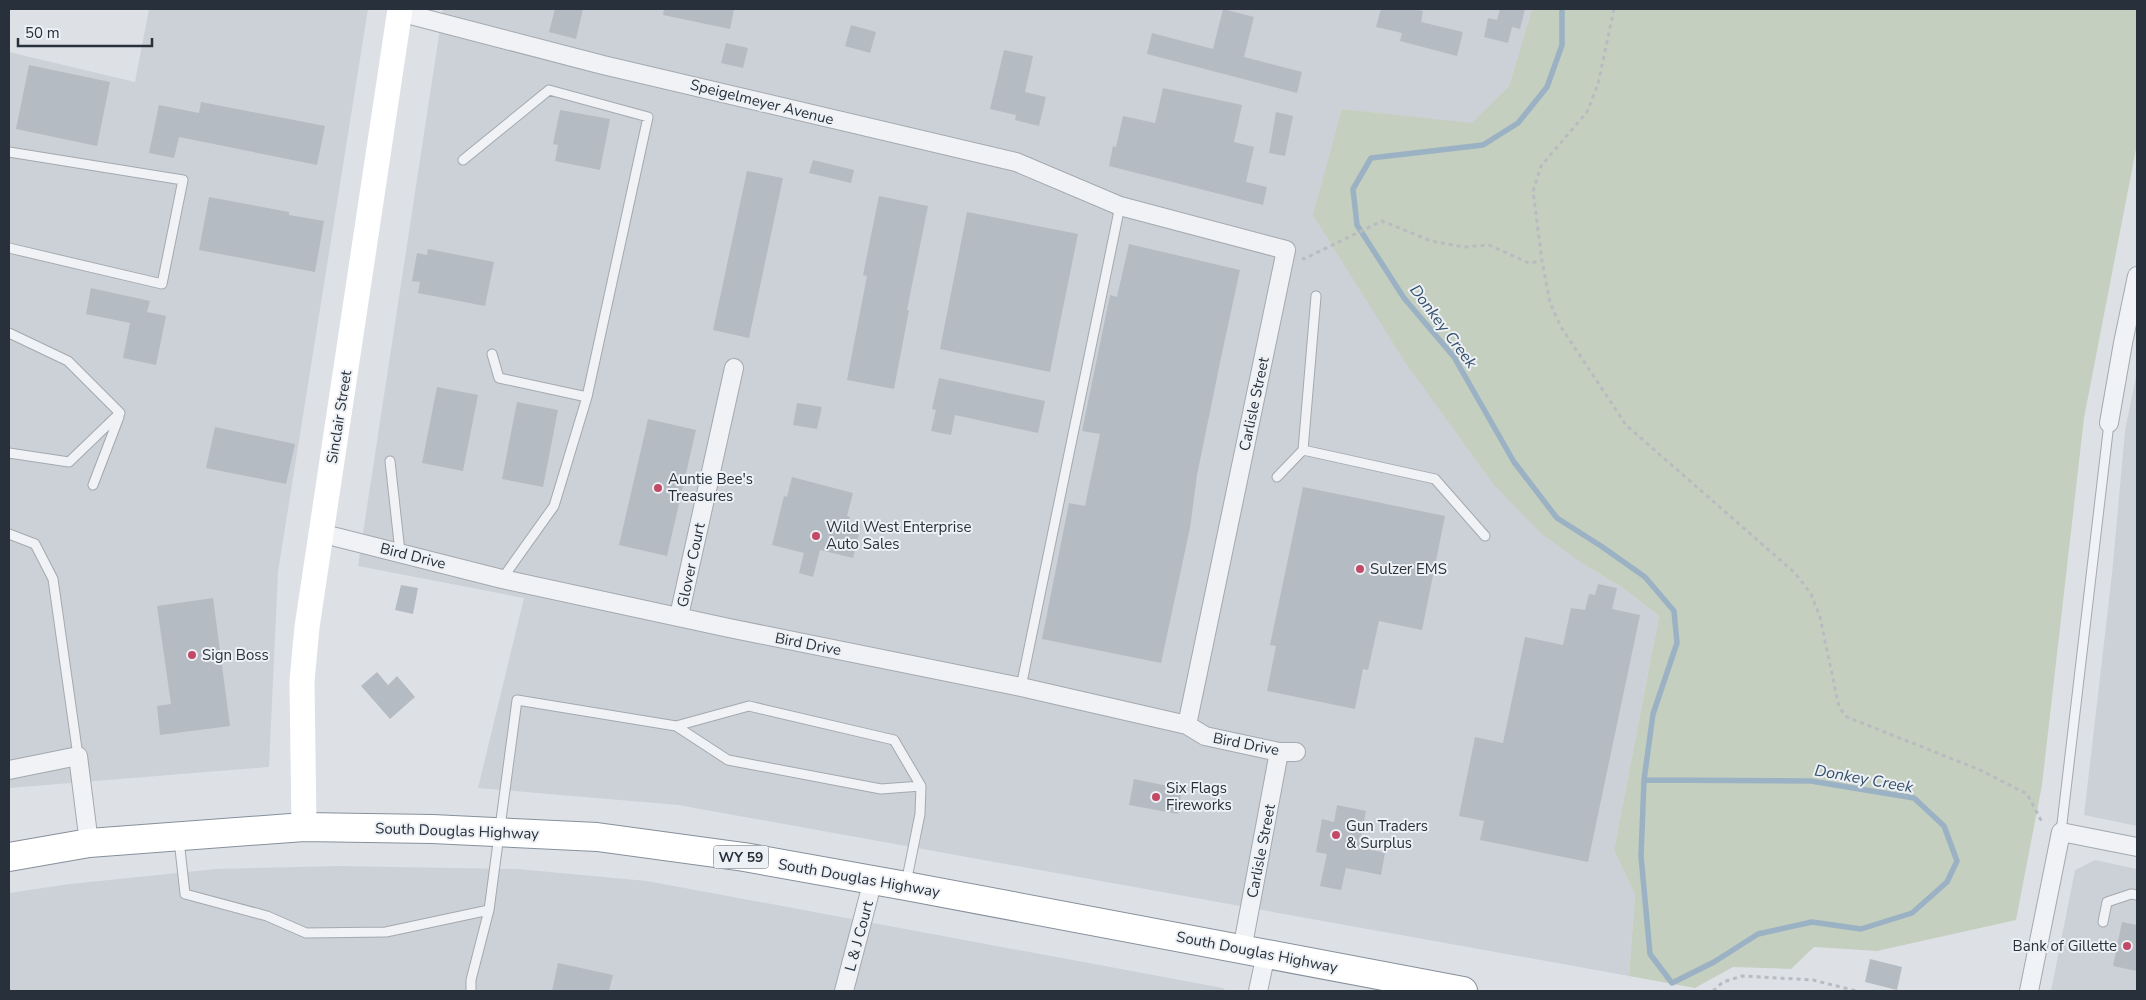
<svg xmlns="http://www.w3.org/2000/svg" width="2146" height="1000" font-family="'Nunito Sans',sans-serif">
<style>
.built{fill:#ccd1d7}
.green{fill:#c5cfbf}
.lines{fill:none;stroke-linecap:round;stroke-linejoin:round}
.stream{stroke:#9bb2c4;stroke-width:5.5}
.building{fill:#b5bbc2}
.lane-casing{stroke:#a3a9af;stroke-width:11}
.street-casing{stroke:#a3a9af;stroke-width:20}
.highway-casing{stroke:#86909b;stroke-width:30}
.path{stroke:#b8bcc1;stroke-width:3;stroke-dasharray:4 4;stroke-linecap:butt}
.lane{stroke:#f0f2f5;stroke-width:9}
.street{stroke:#f0f2f5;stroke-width:18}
.secondary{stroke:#fff;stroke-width:25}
.highway{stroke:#fff;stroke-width:28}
.poi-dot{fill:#c34a66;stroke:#edf0f4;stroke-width:2}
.labels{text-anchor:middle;stroke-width:4;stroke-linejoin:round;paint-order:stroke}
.shield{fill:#edf0f4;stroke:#636a72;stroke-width:1}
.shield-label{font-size:14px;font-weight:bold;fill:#28313b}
.street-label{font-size:15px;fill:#28313b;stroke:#edf0f4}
.poi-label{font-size:15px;fill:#28313b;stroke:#edf0f4;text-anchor:start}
.water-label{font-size:16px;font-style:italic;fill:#35526c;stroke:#edf0f4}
</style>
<rect width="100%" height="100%" fill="#dde1e6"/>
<path class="built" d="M149 9H368L278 572 269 767 9 788V52L135 82Z
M443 9H1532L1509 86 1472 124 1342 109 1585 565 1623 588 1659 616 1614 850 1635 895 1629 976 678 805 478 788 524 598 358 566Z
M2137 371V826L2084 815 2112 574 2125 431Z
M2095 860 2137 869V991H2051L2075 870Z
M338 866 517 869 647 881 1223 988 1226 991H9V893L70 884 216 869Z"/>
<path class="green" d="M1532 9H2137V144L2084 418 2042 785 2016 920 1877 951 1814 947 1791 969 1733 967 1695 988 1629 976 1635 895 1614 850 1659 616 1623 588 1585 565 1542 534 1494 485 1405 362 1313 215 1342 109 1472 123 1509 86Z"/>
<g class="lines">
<path class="stream" d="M1562 9V45L1547 87 1518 123 1483 145 1371 158 1353 189 1357 225 1404 298 1454 357 1514 462 1557 518 1601 546 1645 577 1674 611 1677 643 1653 714 1644 780 1641 856 1650 954 1672 983 1714 962 1758 934 1812 922 1861 929 1912 913 1947 882 1957 861 1944 826 1914 798 1811 781 1644 780"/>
</g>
<path class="building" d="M555 9H583L576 39 549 32Z
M664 9H734L730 29 663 15Z
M1223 9 1254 17 1244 57 1302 72 1297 93 1147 54 1152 33 1213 49Z
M1381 9H1413L1423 11 1421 22 1463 32 1457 56 1400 41 1402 33 1376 27Z
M1500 9H1525L1520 29 1512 27 1508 43 1484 37 1488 18 1497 20Z
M851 25 876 32 870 53 845 46Z
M726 43 748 48 743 68 721 63Z
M1004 50 1033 56 1025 92 1046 97 1039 126 1015 120 1016 115 990 109Z
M29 65 110 82 97 146 16 129Z
M1163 88 1242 105 1234 142 1254 147 1246 182 1267 187 1263 205 1109 166 1113 146 1116 147 1123 116 1155 123Z
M201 102 325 126 317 165 179 137 174 158 149 153 159 105 199 113Z
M560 110 610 119 600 170 555 161 558 145 553 144Z
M1276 112 1293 116 1285 156 1269 153Z
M813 160 854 170 851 183 809 173Z
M747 171 783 178 749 338 713 330Z
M879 196 928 206 907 310H909L894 389 847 380 867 276 863 275Z
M209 197 289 212V215L324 221 315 272 199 250Z
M967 212 1078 234 1050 372 940 349Z
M1129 244 1240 270 1222 353 1197 475 1190 528 1161 663 1042 639 1069 503 1085 506 1100 434 1082 431 1110 295 1117 297Z
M428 249 494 262 485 306 418 293 420 282 412 281 417 253 427 255Z
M91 288 150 301 147 312 166 316 156 365 123 358 130 323 86 314Z
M939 378 1045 401 1038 433 955 415 951 435 931 431 936 410 932 409Z
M437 387 478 395 463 471 422 463Z
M517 402 558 410 543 487 502 479Z
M797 403 822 407 817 429 793 425Z
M648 419 696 430 667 556 619 545Z
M215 427 295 444 286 484 206 468Z
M792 477 853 493 847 516 850 517 849 523 861 526 853 558 820 550 813 577 799 573 804 553 772 545 784 496 787 497Z
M1303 487 1445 516 1422 630 1379 621 1368 670 1363 669 1355 709 1267 691 1276 646 1270 645Z
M1598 584 1617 588 1612 609 1640 615 1588 862 1480 840 1484 821 1459 816 1475 737 1503 743 1525 637 1563 645 1571 608 1585 610 1589 594 1595 595Z
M401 585 418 588 413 614 395 610Z
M213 598 230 726 160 735 157 706 171 704 157 606Z
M377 672 388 685 397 676 415 697 390 719 361 686Z
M1134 779 1182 789 1178 814 1129 805Z
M1337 805 1366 811 1359 847 1385 853 1381 875 1346 868 1341 890 1320 886 1327 854 1316 852 1322 819 1334 822Z
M2122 922 2137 925V971L2113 966Z
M1870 959 1902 967 1897 990 1865 982Z
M558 963 613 975 609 991H552Z"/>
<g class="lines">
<defs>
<path id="lane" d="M9 152 183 180 162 284 9 248
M463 160 549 90 648 117 587 397 554 506 502 579
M9 333 68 361 120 413 69 462 9 453
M492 354 499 378 587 397
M1303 450 1316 296
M390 461 400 552
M1277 477 1303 450 1435 479 1485 536
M93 485 119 417
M9 534 35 544 53 579 78 756
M1021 687 1120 206
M676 726 728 760 881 789 921 786
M2061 832 2109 423
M179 840 185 894 267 916 306 933 386 932 489 910
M2103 922 2107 902 2131 894 2137 895
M471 991V980L489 910 517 700 676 726 749 706 894 740 921 786 920 814 906 883"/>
<path id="street" d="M399 12 603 65 1016 162 1120 206 1286 250 1187 725
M2109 423 2123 343 2137 276
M320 533 502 579 729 628 1021 687 1187 725 1205 736 1279 752H1296
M679 616 734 368
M9 770 78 756 89 843
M1242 950 1279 752
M844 991 873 880
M1258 991 1266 954
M2029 991 2061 832 2137 847"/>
<path id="highway" d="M9 857 89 843 304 827 432 829 597 837 744 857 906 886 1463 991"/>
</defs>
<use href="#lane" class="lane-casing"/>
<use href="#street" class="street-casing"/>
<use href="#highway" class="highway-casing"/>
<path class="path" d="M1614 9 1598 84 1587 112 1541 166 1533 191 1542 261 1550 303 1561 327 1626 425 1795 573 1811 594 1820 617 1839 707 1847 717 1980 770 2027 794 2042 822
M1302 258 1304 259 1382 221 1431 241 1464 247 1489 245 1529 263 1542 261
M1713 991 1723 982 1742 976 1813 980 1856 991"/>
<use href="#lane" class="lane"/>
<use href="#street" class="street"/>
<path class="secondary" d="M304 827 302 681 307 627 400 9"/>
<use href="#highway" class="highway"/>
</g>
<g class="poi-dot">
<circle cx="658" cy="488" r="5"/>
<circle cx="816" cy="536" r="5"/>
<circle cx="1360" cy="569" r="5"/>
<circle cx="192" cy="655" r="5"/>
<circle cx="1156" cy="797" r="5"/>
<circle cx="1336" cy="835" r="5"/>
<circle cx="2127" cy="946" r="5"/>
</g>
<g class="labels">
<rect class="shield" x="713.5" y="845.5" width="55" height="23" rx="4"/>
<g class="shield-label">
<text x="741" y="862">WY 59</text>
</g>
<g class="street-label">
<text transform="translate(762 102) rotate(14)" y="5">Speigelmeyer Avenue</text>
<text transform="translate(1254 404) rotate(-78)" y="5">Carlisle Street</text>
<text transform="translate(339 417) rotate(-81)" y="5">Sinclair Street</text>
<text transform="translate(413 556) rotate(14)" y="5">Bird Drive</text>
<text transform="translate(691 565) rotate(-78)" y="5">Glover Court</text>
<text transform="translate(808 644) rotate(11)" y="5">Bird Drive</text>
<text transform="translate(1246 744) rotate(11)" y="5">Bird Drive</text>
<text transform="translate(457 831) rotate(2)" y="5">South Douglas Highway</text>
<text transform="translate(1261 851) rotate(-79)" y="5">Carlisle Street</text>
<text transform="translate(859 878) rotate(10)" y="5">South Douglas Highway</text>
<text transform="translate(859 936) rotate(-75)" y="5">L &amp; J Court</text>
<text transform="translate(1257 952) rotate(11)" y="5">South Douglas Highway</text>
</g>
<g class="poi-label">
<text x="668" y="484">Auntie Bee's<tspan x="668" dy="17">Treasures</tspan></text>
<text x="826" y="532">Wild West Enterprise<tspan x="826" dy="17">Auto Sales</tspan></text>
<text x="1370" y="574">Sulzer EMS</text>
<text x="202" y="660">Sign Boss</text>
<text x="1166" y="793">Six Flags<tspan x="1166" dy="17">Fireworks</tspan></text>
<text x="1346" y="831">Gun Traders<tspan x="1346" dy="17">&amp; Surplus</tspan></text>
<text x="2117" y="951" text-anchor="end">Bank of Gillette</text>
</g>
<g class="water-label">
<text transform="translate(1444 326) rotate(53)" y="6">Donkey Creek</text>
<text transform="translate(1864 778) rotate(10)" y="6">Donkey Creek</text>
</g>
</g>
<rect width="2146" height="1000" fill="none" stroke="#28313b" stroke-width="20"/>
<path d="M18 38v8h134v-8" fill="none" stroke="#28313b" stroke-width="2.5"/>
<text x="25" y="38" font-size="15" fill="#28313b" stroke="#edf0f4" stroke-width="4" paint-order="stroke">50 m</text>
</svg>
